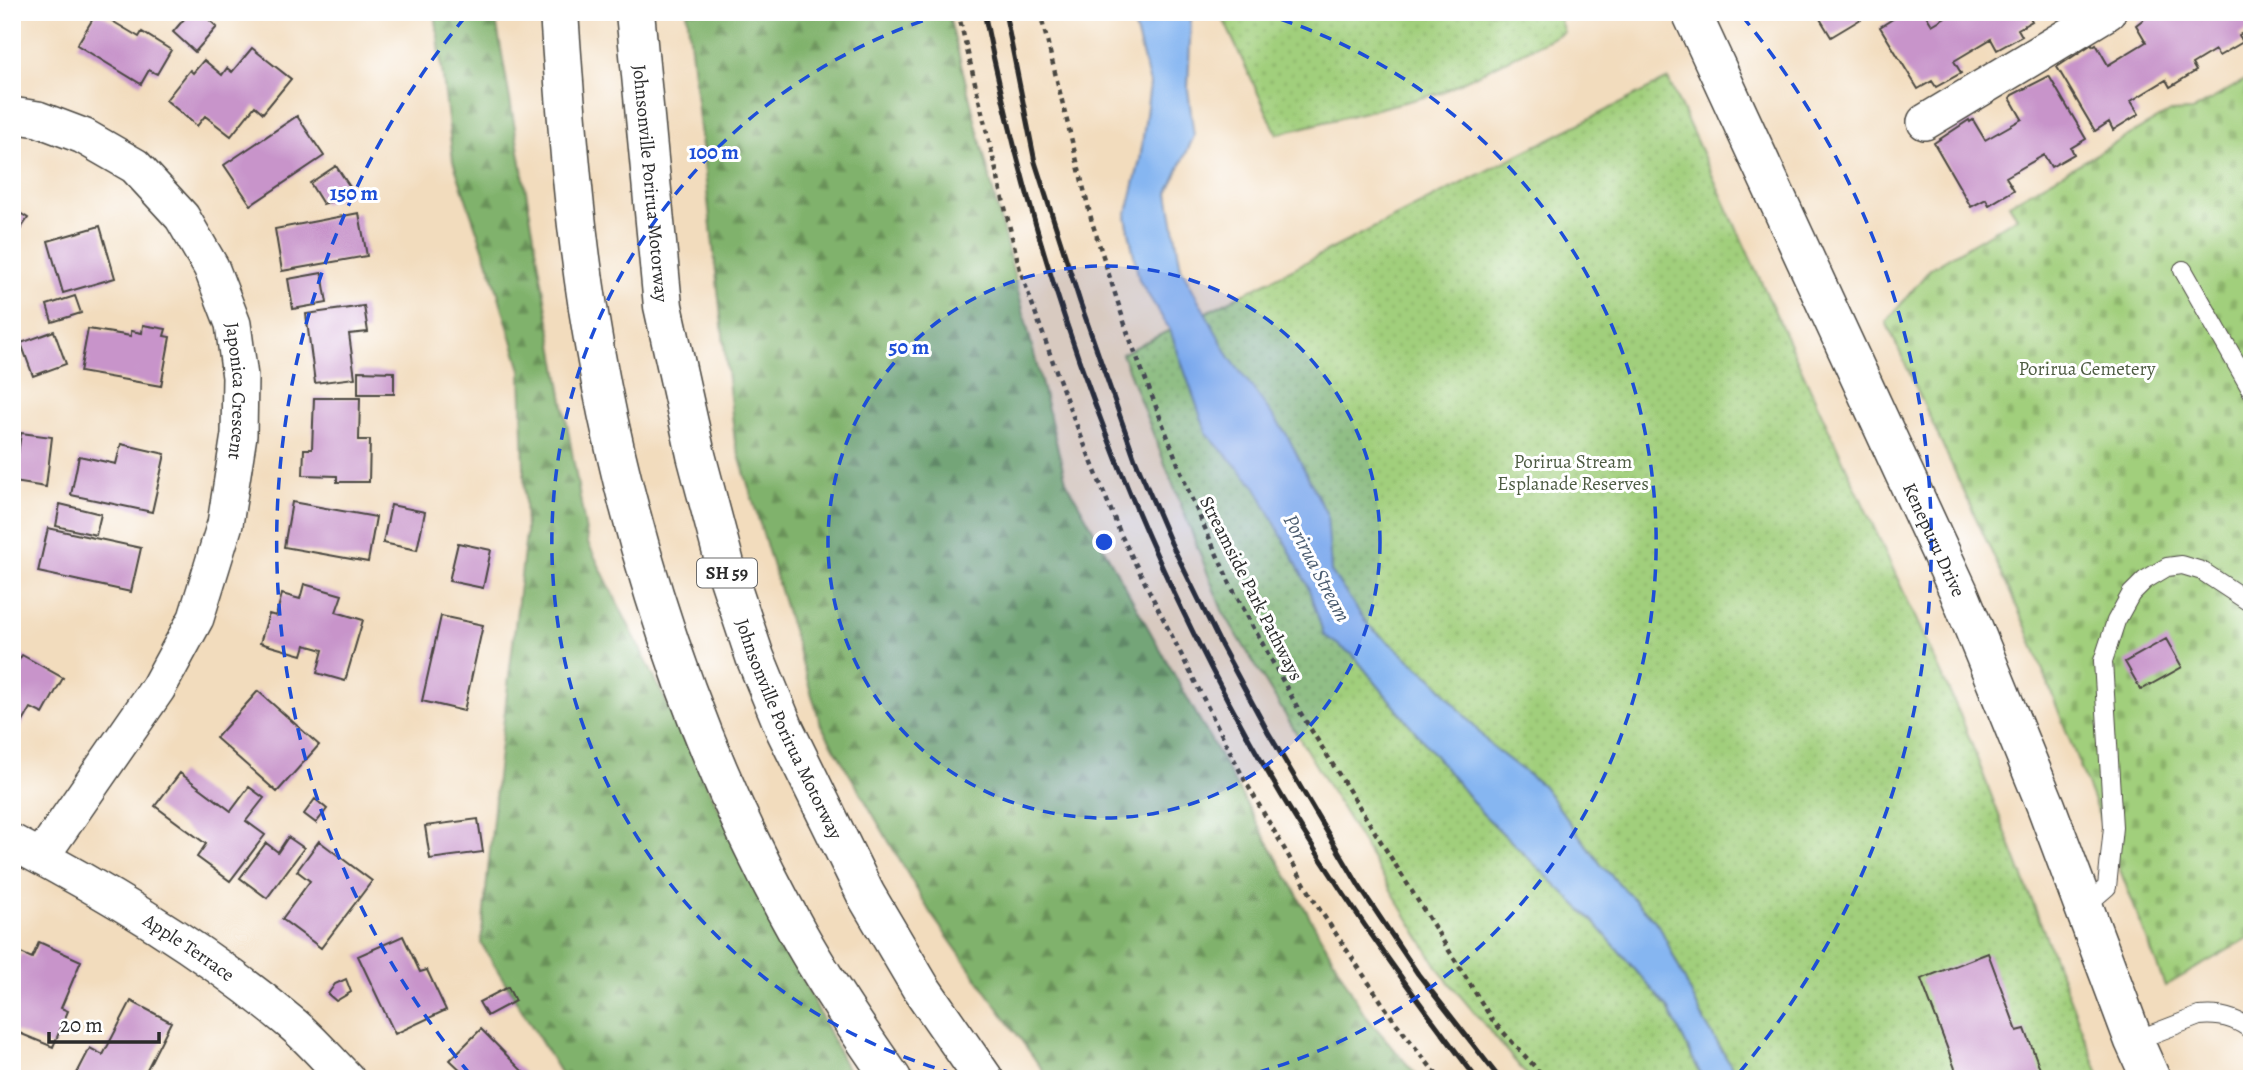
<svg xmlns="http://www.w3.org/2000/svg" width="2264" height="1091" font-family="Alegreya,serif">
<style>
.green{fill:url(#green-dots);stroke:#667d54;stroke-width:2}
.forest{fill:url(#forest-firs);stroke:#566e4c;stroke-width:2}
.cemetery{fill:url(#cemetery-stones);stroke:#667d54;stroke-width:2}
.water{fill:#86b6f1;stroke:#58708e;stroke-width:2}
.building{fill:#c894ca}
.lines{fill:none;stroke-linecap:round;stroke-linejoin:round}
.lane-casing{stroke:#494641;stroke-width:20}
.street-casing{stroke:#494641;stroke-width:38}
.secondary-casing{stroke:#494641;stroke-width:41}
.highway-casing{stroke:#494641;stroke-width:41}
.path{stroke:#494641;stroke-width:4.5;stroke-dasharray:5 5;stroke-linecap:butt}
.lane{stroke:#fff;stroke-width:18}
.street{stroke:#fff;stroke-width:35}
.secondary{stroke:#fff;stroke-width:38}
.highway{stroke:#fff;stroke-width:38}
.rail{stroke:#2b2b2b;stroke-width:5}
.ring{fill:none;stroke:#1d4ed8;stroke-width:3.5;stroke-dasharray:12 9}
.labels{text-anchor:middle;stroke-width:6;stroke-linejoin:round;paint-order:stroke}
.shield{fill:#fff;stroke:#6b6b6b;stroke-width:2}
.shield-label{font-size:18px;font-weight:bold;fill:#2b2b2b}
.street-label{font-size:19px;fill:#2b2b2b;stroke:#fff}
.park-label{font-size:19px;fill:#4e5c43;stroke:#fff}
.water-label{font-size:21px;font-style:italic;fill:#4b5c70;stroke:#fff}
.centre{fill:#1d4ed8;stroke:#fff;stroke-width:3.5}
.ring-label{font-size:21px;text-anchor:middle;font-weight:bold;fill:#1d4ed8;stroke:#fff;stroke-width:6;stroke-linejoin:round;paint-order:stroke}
</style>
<defs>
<pattern id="green-dots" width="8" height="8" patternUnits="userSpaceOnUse" patternTransform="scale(1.75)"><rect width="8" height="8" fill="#a1cf7c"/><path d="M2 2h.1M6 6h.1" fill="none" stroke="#8bb26b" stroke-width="1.8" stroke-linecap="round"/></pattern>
<pattern id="forest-firs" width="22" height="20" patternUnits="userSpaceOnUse" patternTransform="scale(1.75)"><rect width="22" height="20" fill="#80b26c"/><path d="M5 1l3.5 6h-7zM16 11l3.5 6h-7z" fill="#699159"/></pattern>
<pattern id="cemetery-stones" width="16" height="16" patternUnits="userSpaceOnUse" patternTransform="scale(1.75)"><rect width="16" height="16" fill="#a1cf7c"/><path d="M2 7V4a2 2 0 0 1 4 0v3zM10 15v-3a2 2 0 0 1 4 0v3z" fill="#8bb26b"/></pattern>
</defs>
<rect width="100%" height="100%" fill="#fff"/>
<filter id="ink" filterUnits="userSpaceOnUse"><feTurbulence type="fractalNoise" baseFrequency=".0143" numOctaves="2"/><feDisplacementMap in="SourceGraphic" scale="14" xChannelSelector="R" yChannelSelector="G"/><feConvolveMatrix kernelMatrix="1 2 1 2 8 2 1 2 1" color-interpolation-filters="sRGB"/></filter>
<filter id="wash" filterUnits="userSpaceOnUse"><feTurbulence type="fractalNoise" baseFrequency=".00686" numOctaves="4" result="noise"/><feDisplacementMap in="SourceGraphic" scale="28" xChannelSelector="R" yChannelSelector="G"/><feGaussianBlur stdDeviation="1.57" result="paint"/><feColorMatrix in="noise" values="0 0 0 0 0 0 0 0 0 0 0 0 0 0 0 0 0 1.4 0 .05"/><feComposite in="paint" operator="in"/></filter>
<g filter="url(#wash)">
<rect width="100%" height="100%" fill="#f2dcbd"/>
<path class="green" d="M1220 12H1557L1564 32 1440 93 1277 134Z
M1668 79 1961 717 2101 1079H1739L1704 1021 1659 925 1602 866 1542 785 1491 746 1433 679 1368 625 1331 572 1327 515 1287 435 1230 358 1205 313Z
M1170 330 1207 434 1256 487 1307 584 1324 635 1353 655 1482 813 1595 923 1668 1008 1703 1079H1530L1441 973 1222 610 1122 354Z"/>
<path class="forest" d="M435 12H497V26L588 543 852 1079H564L481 943 497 777 526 534 521 370 495 283 453 161Z
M687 12H948L1066 481 1364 1014 1420 1079H1049L931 914 821 725 735 442Z"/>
<path class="cemetery" d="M2252 76V936L2165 986 2026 627 1886 322 1931 268 2017 217 2009 204 2170 112 2192 111Z"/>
<path class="water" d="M1131 12H1188L1191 18 1188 89 1194 136 1168 193 1181 268 1230 358 1287 435 1327 515 1331 572 1368 625 1433 679 1491 746 1542 785 1602 866 1659 925 1704 1021 1739 1079H1703L1668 1008 1595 923 1482 813 1353 655 1324 635 1307 584 1256 487 1207 434 1170 330 1139 280 1126 217 1140 160 1150 84Z"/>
<g id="blocks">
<path class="building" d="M97 12 139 37 142 32 171 50 157 74 149 70 141 84 77 45Z
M190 12H201L217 27 195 52 173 32Z
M1816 12H1857L1861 19 1831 37Z
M1904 12H1924L1932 25 1954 12H2027L2032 21 2018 29 2022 36 1997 50 1991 39 1954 61 1961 73 1936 87 1932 81 1918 89 1880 27Z
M2153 12H2252V27L2239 35 2243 42 2219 56 2215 50 2192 64 2196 71 2170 87 2166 80 2131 101 2139 114 2113 130 2109 122 2095 131 2057 67 2092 44 2093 46 2096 44 2108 65 2146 42 2136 25Z
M252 48 291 79 263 113 255 106 231 136 205 116 197 126 166 100 190 70 193 73 204 60 222 75 227 68 232 72Z
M2049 76 2086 139 2071 148 2074 154 2051 167 2044 155 2006 177 2014 190 1989 205 1986 199 1971 207 1934 143 1969 120 1970 122 1973 120 1985 140 2022 119 2010 98 2012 95Z
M297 116 324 156 251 205 224 165Z
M336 166 354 193 323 204 310 183Z
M12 208 28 218 12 242Z
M359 213 367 256 282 271 275 229Z
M100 226 115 278 63 293 48 241Z
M322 273 327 303 293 309 288 279Z
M75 296 81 313 52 322 47 305Z
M364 306 368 332 349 334 355 378 315 383 306 314Z
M143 325 166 329 164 336 170 337 161 386 80 372 88 329 131 336V331L142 333Z
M54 331 66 364 33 376 21 343Z
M358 371 394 372V394H358Z
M314 398H360L359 440H370L369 482H337V476L303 475 304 449H312Z
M21 433 52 437 46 487 14 482Z
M121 444 165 454 152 512 71 495 79 456 116 464Z
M292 502 376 517 368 562 284 547Z
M60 504 101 514 96 535 56 526Z
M391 505 425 512 417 550 383 543Z
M48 528 141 548 131 592 38 572Z
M458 543 491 550 483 588 449 581Z
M304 584 342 595 336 612 363 620 345 681 317 673 323 650 305 645 302 655 260 643 269 614 276 616 282 594 300 599Z
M441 616 483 625 464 711 422 701Z
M2166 639 2182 667 2141 690 2125 662Z
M22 655 63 678 43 714 31 708 12 741V671Z
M258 691 319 745 277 792 216 738Z
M180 773 231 811 249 787 264 798 246 821 265 835 230 881 197 857 206 844 155 806Z
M315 799 327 809 316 823 304 814Z
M478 819 483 852 430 859 425 826Z
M288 837 304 848 267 898 240 878 266 843 278 852Z
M319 841 372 881 321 948 282 919 310 881 297 871Z
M403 936 420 972 427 970 446 1010 395 1034 358 956Z
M39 942 81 961 61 1008 68 1011 53 1047 12 1030V1006L15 1001 12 1000V974L21 953 32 958Z
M1988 953 2017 1031 2025 1029 2044 1079H1959L1921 979Z
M346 979 351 992 336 1001 328 994 335 984Z
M508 987 515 1001 487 1016 479 1002Z
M131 1001 171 1022 142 1079H74L90 1048 103 1055Z
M481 1029 530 1079H465L467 1076 450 1060Z"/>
</g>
</g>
<g filter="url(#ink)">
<use href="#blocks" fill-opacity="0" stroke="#494641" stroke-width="2"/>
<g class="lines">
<defs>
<path id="lane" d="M2183 270 2252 391
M2084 907 2107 887 2113 827 2103 661 2116 621 2131 594 2145 580 2167 567 2182 565 2202 571 2252 604
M2134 1041 2199 1016C2219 1014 2237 1018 2252 1031"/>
<g id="street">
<path id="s1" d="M12 115 38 119 83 136 135 166 182 217 211 267 233 324 240 377 239 435 225 524 196 618 158 688 41 857"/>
<path d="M1925 122 2108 12"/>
<path id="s2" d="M12 842C110 893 206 951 290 1022 311 1039 328 1060 347 1079"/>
</g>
<g id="secondary">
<path id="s3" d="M1691 12 1958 590 2046 806 2134 1041 2151 1079"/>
</g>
<g id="highway">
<path d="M559 12C564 86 569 160 578 234 606 475 680 723 799 935 827 985 859 1032 892 1079"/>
<path id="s4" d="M635 12 663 306 696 455 729 579 755 657 785 730 866 895 921 988 984 1079"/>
</g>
</defs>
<use href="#lane" class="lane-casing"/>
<use href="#street" class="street-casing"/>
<use href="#secondary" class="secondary-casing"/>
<use href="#highway" class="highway-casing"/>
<path class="path" d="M958 12 1020 270 1068 404 1121 535 1244 779 1318 907 1393 1019 1440 1079
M1040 12 1092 222 1128 334 1190 495 1232 588 1300 712 1493 1021 1546 1079"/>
<use href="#lane" class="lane"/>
<use href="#street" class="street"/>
<use href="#secondary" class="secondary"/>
<use href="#highway" class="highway"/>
<path class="rail" d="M984 12C1036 274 1130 532 1263 764 1326 874 1399 978 1477 1079
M1005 12 1035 162 1080 302 1135 459 1171 543 1221 645 1268 732 1359 886 1418 974 1500 1079"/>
</g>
</g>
<circle cx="1104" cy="542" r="276" fill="#1d4ed8" fill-opacity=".12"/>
<g class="ring">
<circle cx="1104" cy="542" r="276"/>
<path d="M975 1079A552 552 0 0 1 947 13M1261 13A552 552 0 0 1 1233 1079"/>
<path d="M470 1074A827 827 0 0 1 466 16M1742 16A827 827 0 0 1 1738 1074"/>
</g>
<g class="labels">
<rect class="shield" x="697" y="558.5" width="60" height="29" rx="5"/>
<g class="shield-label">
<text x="727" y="579">SH 59</text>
</g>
<g class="street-label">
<text dy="7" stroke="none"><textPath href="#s4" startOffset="172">Johnsonville Porirua Motorway</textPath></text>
<text dy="7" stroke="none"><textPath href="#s1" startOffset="390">Japonica Crescent</textPath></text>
<text dy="7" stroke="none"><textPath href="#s3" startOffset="581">Kenepuru Drive</textPath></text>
<text transform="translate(1252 588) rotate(63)" y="7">Streamside Park Pathways</text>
<text dy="7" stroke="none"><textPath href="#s4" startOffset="738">Johnsonville Porirua Motorway</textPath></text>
<text dy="7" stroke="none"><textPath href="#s2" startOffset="206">Apple Terrace</textPath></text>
</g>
<g class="park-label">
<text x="2087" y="375">Porirua Cemetery</text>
<text x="1573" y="468">Porirua Stream<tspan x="1573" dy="22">Esplanade Reserves</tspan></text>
</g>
<g class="water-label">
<text transform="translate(1317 568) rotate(62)" y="7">Porirua Stream</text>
</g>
</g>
<circle cx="1104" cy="542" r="10" class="centre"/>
<g class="ring-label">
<text x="714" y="159">100 m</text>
<text x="354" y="200">150 m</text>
<text x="909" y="354">50 m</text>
</g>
<rect width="2264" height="1091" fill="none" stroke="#fff" stroke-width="42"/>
<path d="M49 1032v10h110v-10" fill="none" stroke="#2b2b2b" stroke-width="3.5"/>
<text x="60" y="1032" font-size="21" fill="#2b2b2b" stroke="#ffffff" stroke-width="5" paint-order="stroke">20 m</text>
</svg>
